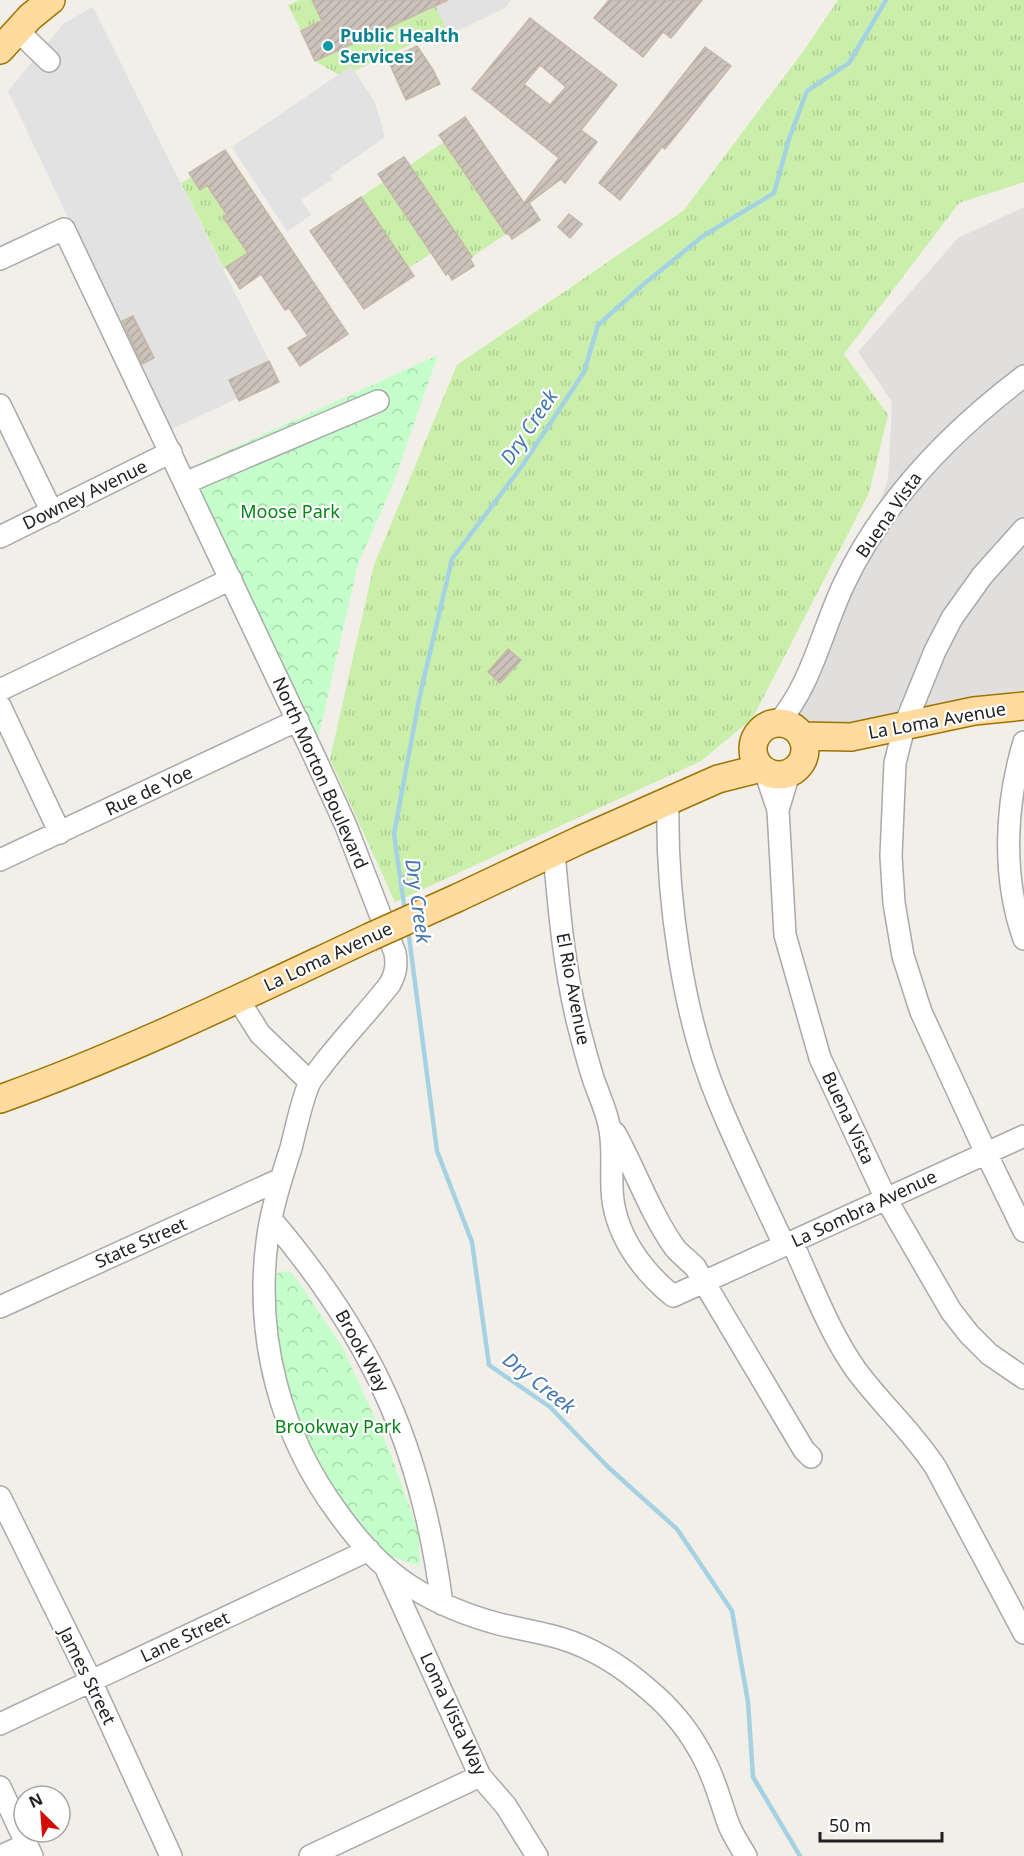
<svg xmlns="http://www.w3.org/2000/svg" width="1024" height="1856" font-family="'Noto Sans',sans-serif">
<style>
.residential{fill:#e0dfde}
.grass{fill:url(#grass-tufts)}
.park{fill:url(#park-crowns)}
.parking{fill:#e2e2e2}
.lines{fill:none;stroke-linecap:round;stroke-linejoin:round}
.stream{stroke:#a5d2e3;stroke-width:4.5}
.building{fill:url(#building-hatch);stroke:#c6b7a9;stroke-width:1.5;fill-rule:evenodd}
.minor-casing{stroke:#a9a9a9;stroke-width:24}
.major-casing{stroke:#9f7300;stroke-width:30}
.minor{stroke:#fff;stroke-width:21}
.major{stroke:#ffdba0;stroke-width:27}
.major-bridge-casing{stroke:#9f7300;stroke-width:30;stroke-linecap:butt}
.major-bridge{stroke:#ffdba0;stroke-width:27}
.culture-dot{fill:#0f9aa8;stroke:#fff;stroke-width:2}
.labels{text-anchor:middle;stroke-width:4.5;stroke-linejoin:round;paint-order:stroke}
.culture-label{font-size:18px;font-weight:bold;fill:#0d838f;stroke:#fff;text-anchor:start}
.street-label{font-size:18px;fill:#222;stroke:#fff}
.park-label{font-size:18px;fill:#048615;stroke:#fff}
.water-label{font-size:20px;font-style:italic;fill:#4275b2;stroke:#fff}
</style>
<defs>
<pattern id="grass-tufts" width="24" height="20" patternUnits="userSpaceOnUse" patternTransform="scale(1.5)"><rect width="24" height="20" fill="#c9efab"/><path d="M3 7l-1-3M5 7V3M7 7l1-3M15 17l-1-3M17 17v-4M19 17l1-3" fill="none" stroke="#accd93"/></pattern>
<pattern id="park-crowns" width="20" height="18" patternUnits="userSpaceOnUse" patternTransform="scale(1.5)"><rect width="20" height="18" fill="#c3fecb"/><path d="M2 6a3 3 0 1 1 6 0M12 15a3 3 0 1 1 6 0" fill="none" stroke="#a7d9ae"/></pattern>
<pattern id="building-hatch" width="6" height="6" patternUnits="userSpaceOnUse" patternTransform="scale(1.5)"><rect width="6" height="6" fill="#cbc2ba"/><path d="M-1 1l2-2M0 6l6-6M5 7l2-2" fill="none" stroke="#aea6a0"/></pattern>
</defs>
<rect width="100%" height="100%" fill="#f2efe8"/>
<path class="residential" d="M1024 207V691H1015L784 740 888 480 892 402 858 352 958 238Z"/>
<path class="grass" d="M299 0H312L322 21 301 31 288 5Z
M838 0H1024V182L959 203 844 354 888 415 869 493 752 719 701 761 395 902 330 759 374 565 457 365 684 210 805 49Z
M436 6 446 28 354 71 351 67 339 75 315 61Z
M444 142 506 234 472 257 410 165Z
M191 177 200 189 207 185 227 215 223 218 234 233 251 251 224 269 181 183Z
M383 182 432 253 409 268 361 197Z"/>
<path class="park" d="M438 355 393 484 358 564 314 756 180 472Z
M287 1271 293 1274 343 1348 390 1452 418 1531 420 1566 392 1557 348 1516 304 1442 280 1375 272 1278 280 1272Z"/>
<path class="parking" d="M433 0H511L505 8 449 35Z
M93 7 269 361 230 380 238 398 170 430 139 366 154 358 133 316 118 323 8 91 64 23Z
M351 66 375 102 385 137 331 175 333 179 301 200 311 215 287 232 232 147Z"/>
<g class="lines">
<path class="stream" d="M405 912 394 834 420 695 452 559 522 466 584 372 598 325 644 284 703 236 774 193 789 139 807 91 849 63 886 0
M408 929 437 1151 472 1242 489 1365 550 1407 608 1467 677 1529 732 1611 748 1702 753 1777 800 1856"/>
</g>
<path class="building" d="M312 0H448L315 61 301 31 322 21Z
M609 0H702L671 38 663 32 643 57 594 18Z
M530 18 617 85 581 130 597 142 565 183 561 179 529 203 540 220 512 239 508 233 506 234 439 135 465 117 524 203 559 158 472 89ZM540 65 566 87 550 105 524 84Z
M417 46 433 70 440 84 406 100 388 60Z
M705 47 731 66 665 149 662 147 620 200 599 183Z
M225 150 348 334 300 366 288 348 308 336 289 308 285 310 261 274 240 289 226 267 248 253 223 217 227 215 207 185 200 190 189 173Z
M404 157 472 257 470 259 474 266 452 280 448 273 446 275 378 174Z
M361 197 414 276 364 309 310 231Z
M569 214 582 224 570 238 558 227Z
M133 316 154 358 142 364 122 321Z
M269 361 279 382 239 401 229 380Z
M508 649 521 660 500 683 488 672Z"/>
<g class="lines">
<defs>
<path id="minor" d="M17 30 49 61
M0 259 64 229 316 760 346 826 395 953C397 965 396 973 390 984 369 1011 345 1036 324 1063 320 1069 314 1075 310 1082 302 1098 296 1129 291 1148 281 1179 271 1210 267 1242 255 1338 280 1435 338 1513 358 1541 385 1571 415 1589 441 1605 469 1616 499 1624 519 1629 540 1632 560 1638 593 1648 623 1667 649 1690 672 1709 692 1735 705 1761 715 1780 720 1800 727 1820 731 1833 739 1844 746 1856
M0 405 52 512
M185 483 378 401
M1024 529 982 576 952 618 935 651 904 727 895 763 891 856 894 903 903 956 921 1012 986 1153 1024 1231
M0 537 171 452
M0 690 231 579
M0 706 60 833
M778 723C812 684 822 630 844 584 884 499 950 432 1024 376
M1024 742C1005 805 1002 877 1024 939
M765 771 778 810 785 935 820 1058 886 1199 951 1311 969 1334 989 1354 1024 1378
M668 801C666 894 682 1014 718 1100 738 1149 762 1197 784 1245
M778 810 789 773
M554 852C559 910 564 967 578 1024 583 1043 588 1063 594 1081 599 1095 606 1110 609 1125 614 1146 611 1166 612 1188 613 1232 641 1270 673 1296L1024 1136
M0 860 298 720
M238 999 260 1034 310 1082
M615 1133C636 1171 650 1213 675 1248 681 1255 689 1261 695 1267L804 1450 811 1457
M271 1219C373 1339 422 1448 442 1604
M792 1242C812 1285 829 1332 856 1370 881 1404 913 1432 936 1468L1024 1633
M0 1307 281 1179
M0 1497 91 1681 171 1856
M387 1571 480 1776 506 1806 537 1856
M0 1724 369 1550
M0 1787 32 1856
M1 1856 27 1844
M310 1856 480 1776"/>
<path id="major" d="M0 50 30 17 51 0
M753 749a26 26 0 1 1 52 0a26 26 0 1 1-52 0Z
M802 736 851 737 974 711 1024 706
M457 898 580 840 718 779 761 768
M0 1099C126 1054 248 994 370 937"/>
</defs>
<use href="#minor" class="minor-casing"/>
<use href="#major" class="major-casing"/>
<use href="#minor" class="minor"/>
<use href="#major" class="major"/>
<defs>
<path id="major-bridge" d="M370 937 457 898"/>
</defs>
<use href="#major-bridge" class="major-bridge-casing"/>
<use href="#major-bridge" class="major-bridge"/>
</g>
<circle class="culture-dot" cx="328" cy="46" r="6"/>
<g class="labels">
<g class="culture-label">
<text x="340" y="42">Public Health<tspan x="340" dy="21">Services</tspan></text>
</g>
<g class="street-label">
<text transform="translate(85 495) rotate(-26)" y="6">Downey Avenue</text>
<text transform="translate(889 515) rotate(-55)" y="6">Buena Vista</text>
<text transform="translate(937 721) rotate(-10)" y="6">La Loma Avenue</text>
<text transform="translate(320 773) rotate(66)" y="6">North Morton Boulevard</text>
<text transform="translate(149 791) rotate(-25)" y="6">Rue de Yoe</text>
<text transform="translate(328 957) rotate(-25)" y="6">La Loma Avenue</text>
<text transform="translate(573 989) rotate(79)" y="6">El Rio Avenue</text>
<text transform="translate(848 1118) rotate(65)" y="6">Buena Vista</text>
<text transform="translate(864 1209) rotate(-25)" y="6">La Sombra Avenue</text>
<text transform="translate(141 1243) rotate(-24)" y="6">State Street</text>
<text transform="translate(362 1351) rotate(61)" y="6">Brook Way</text>
<text transform="translate(185 1637) rotate(-25)" y="6">Lane Street</text>
<text transform="translate(87 1676) rotate(64)" y="6">James Street</text>
<text transform="translate(453 1714) rotate(65)" y="6">Loma Vista Way</text>
</g>
<g class="park-label">
<text x="290" y="518">Moose Park</text>
<text x="338" y="1433">Brookway Park</text>
</g>
<g class="water-label">
<text transform="translate(529 427) rotate(-56)" y="7">Dry Creek</text>
<text transform="translate(418 901) rotate(82)" y="7">Dry Creek</text>
<text transform="translate(539 1383) rotate(38)" y="7">Dry Creek</text>
</g>
</g>
<g transform="translate(42 1814) rotate(335)"><circle r="28" fill="#ffffff" stroke="#a7a7a7" stroke-width="1.5"/>
<path d="M0-4.5L10 22L0 15L-10 22Z" fill="#d30b00"/>
<text y="-9" font-size="16" font-weight="bold" text-anchor="middle" fill="#222222">N</text>
</g>
<path d="M820 1832v9h122v-9" fill="none" stroke="#222222" stroke-width="3"/>
<text x="829" y="1832" font-size="18" fill="#222222" stroke="#ffffff" stroke-width="4.5" paint-order="stroke">50 m</text>
</svg>
